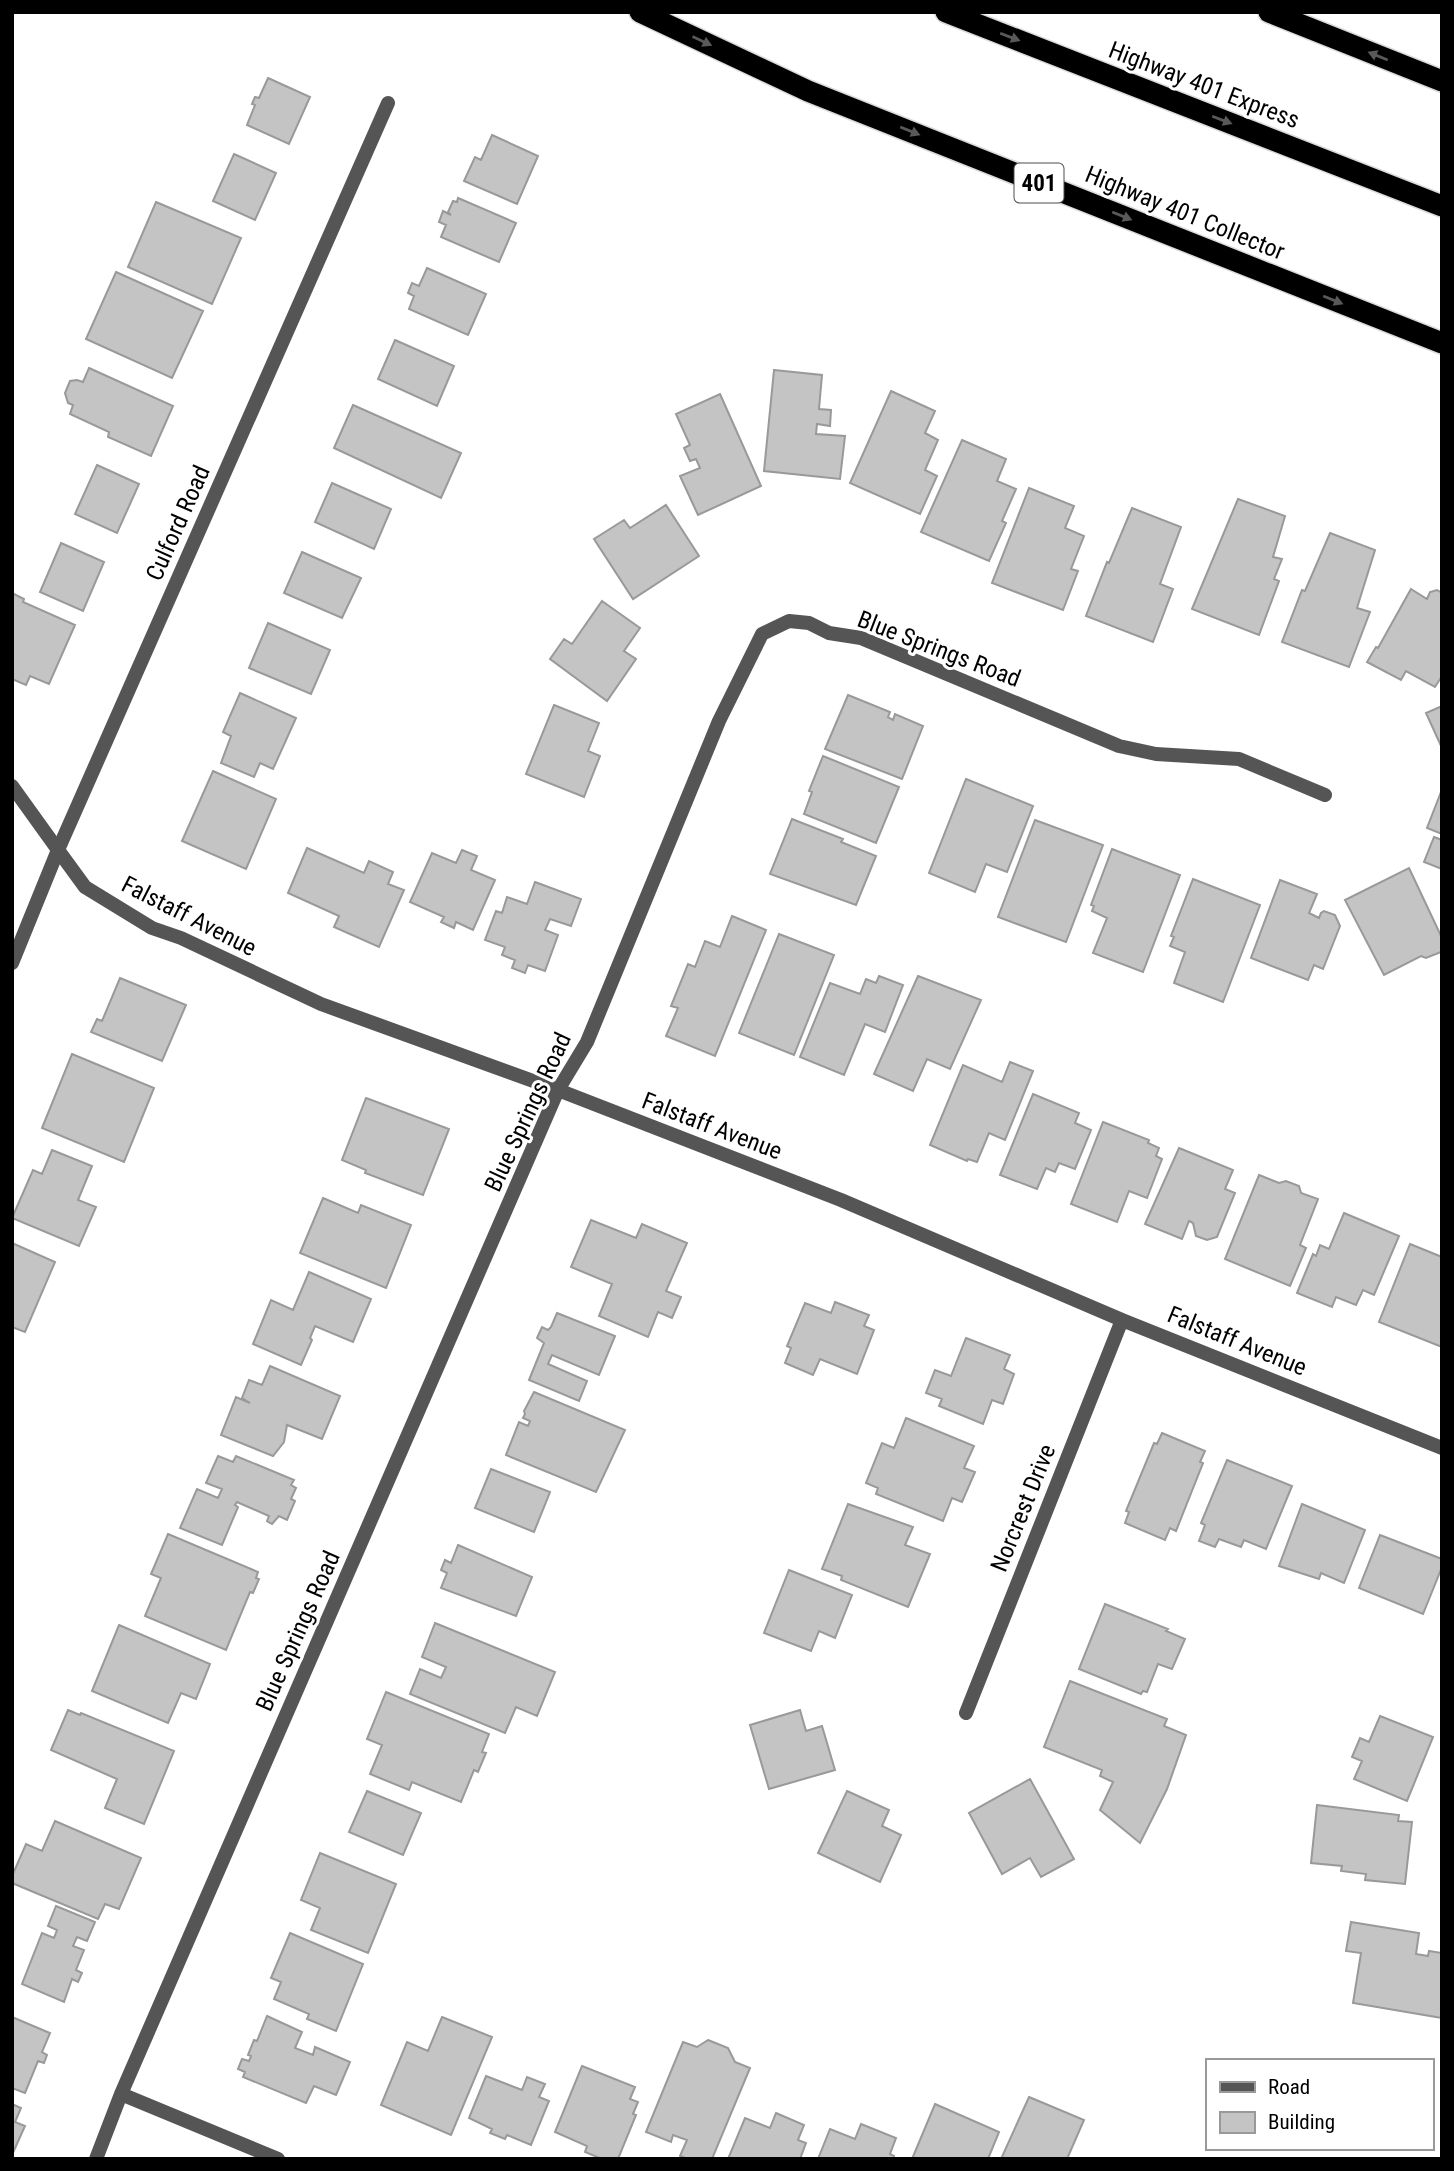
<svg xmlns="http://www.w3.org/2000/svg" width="1454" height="2171" font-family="'Roboto Condensed',sans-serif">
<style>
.building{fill:#c4c4c4;stroke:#999;stroke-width:2}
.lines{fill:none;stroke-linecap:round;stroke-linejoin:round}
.motorway-casing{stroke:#dbdbdb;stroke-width:24}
.minor{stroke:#555;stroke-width:14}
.tertiary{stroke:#555;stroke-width:14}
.motorway{stroke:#000;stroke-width:21}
.oneway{fill:#595959}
.labels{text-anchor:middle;stroke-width:6;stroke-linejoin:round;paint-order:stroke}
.shield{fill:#fff;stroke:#4c4c4c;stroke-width:2}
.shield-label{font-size:23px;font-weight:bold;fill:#000}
.street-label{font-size:24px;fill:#000;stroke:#fff}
</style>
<rect width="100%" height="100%" fill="#fff"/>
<path class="building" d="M268 78 310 97 289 144 247 125 255 105 252 104 255 97 259 98Z
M492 135 538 156 517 204 464 181 475 157 481 160Z
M234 154 276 173 255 220 213 201Z
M458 198 516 223 499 262 441 237 446 225 439 222 443 211 451 215 448 212 453 201 457 202Z
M156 202 241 238 212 304 128 267Z
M427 268 486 294 468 335 409 309 414 296 408 293 412 283 419 286Z
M116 272 203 311 172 378 86 339Z
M395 340 454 366 437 406 378 379Z
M89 368 173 406 151 456 108 437 109 432 70 414 73 405 68 403 65 393 70 381 77 380 83 382Z
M774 370 822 375 819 409 831 410 830 426 817 424 816 434 845 436 840 479 764 471Z
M891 391 935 411 925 433 938 440 925 470 937 476 920 514 850 483Z
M720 394 761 486 698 515 680 476 700 468 696 459 690 461 684 448 690 445 676 414Z
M353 405 461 453 441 498 334 448Z
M962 440 1006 459 997 481 1016 489 1002 521 1006 523 989 561 921 532Z
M97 465 139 484 117 533 75 514Z
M332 483 391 509 374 549 315 522Z
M1029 488 1074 506 1065 528 1084 536 1071 569 1078 571 1063 610 992 583Z
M1238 499 1285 516 1273 557 1282 559 1274 579 1279 581 1259 635 1192 609Z
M666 505 699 556 633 599 594 539 624 520 630 528Z
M1132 508 1181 527 1160 584 1173 589 1153 642 1086 616 1107 562 1109 563Z
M1330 533 1375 550 1357 608 1370 612 1349 667 1282 642 1302 590 1305 591Z
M61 543 104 562 83 611 40 592Z
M302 552 361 578 342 618 284 593Z
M1411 589 1427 599 1430 592 1437 590 1442 593V676L1435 687 1406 671 1401 680 1367 662 1376 647 1378 648Z
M12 593 24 599 23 602 75 625 49 684 30 676 26 685 12 679Z
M602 601 640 628 624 651 636 659 607 701 550 659 564 639 572 644Z
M268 623 330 650 311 694 249 668Z
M240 693 296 718 273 769 260 763 254 777 221 763 231 736 223 732Z
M848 695 890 712 888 717 893 720 895 714 923 726 902 779 825 749Z
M554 705 599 723 588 751 600 756 584 797 526 774Z
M1442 706V748L1426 713Z
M823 756 899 787 876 843 804 814 812 792 809 791Z
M213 771 276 799 246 869 182 841Z
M966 779 1033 806 1007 872 986 864 975 892 929 873Z
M1441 792H1442V834L1427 828Z
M792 819 843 839 841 842 876 856 856 905 770 874Z
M1035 820 1103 845 1066 942 998 917Z
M1434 837 1442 840V869L1424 862Z
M307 848 364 873 369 861 393 872 388 884 404 890 379 947 334 927 339 916 288 893Z
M1112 849 1180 875 1143 972 1093 953 1107 918 1092 911 1094 906 1091 905Z
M462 850 477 856 471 870 495 880 473 930 456 922 454 928 441 922 444 917 410 902 432 853 456 863Z
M1409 868 1442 938V949L1441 952 1426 958 1421 956 1384 975 1345 900Z
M1193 879 1260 905 1223 1002 1174 983 1185 952 1170 946 1174 937 1171 936Z
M1280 880 1317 894 1309 913 1319 918 1321 913 1324 911 1335 915 1340 926 1323 969 1314 965 1308 980 1251 958Z
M535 882 581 899 571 926 550 919 545 930 558 935 545 971 528 965 525 973 512 968 515 960 502 955 505 947 485 940 496 911 502 913 507 897 527 904Z
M732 916 766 930 715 1056 666 1036 678 1008 671 1006 688 964 695 967 705 941 720 947Z
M779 934 834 955 794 1055 739 1033Z
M879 976 903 985 885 1032 865 1024 844 1075 800 1057 830 983 860 994 866 979 876 983Z
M918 976 981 1000 950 1069 927 1059 913 1091 874 1074Z
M120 978 186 1005 162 1061 91 1032 97 1019 102 1021Z
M72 1054 154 1088 124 1162 42 1128Z
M1010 1062 1033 1071 1005 1140 989 1133 977 1162 968 1159 967 1161 930 1145 963 1065 1002 1082Z
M1033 1094 1079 1113 1075 1123 1091 1130 1075 1169 1059 1163 1055 1172 1046 1168 1037 1189 1000 1175Z
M366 1098 449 1129 423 1195 365 1173 366 1170 342 1160Z
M1103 1122 1149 1140 1148 1143 1159 1148 1156 1156 1162 1159 1147 1198 1129 1191 1117 1222 1071 1204Z
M1179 1148 1233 1170 1225 1189 1235 1193 1217 1237 1207 1240 1196 1236 1193 1223 1189 1221 1182 1239 1145 1224Z
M52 1150 92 1166 78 1200 96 1207 79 1246 12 1218 33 1170 42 1174Z
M1259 1175 1279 1183 1286 1181 1299 1186 1301 1193 1318 1199 1300 1245 1306 1248 1290 1286 1225 1259Z
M323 1198 358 1213 361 1205 411 1225 386 1288 300 1253Z
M1344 1213 1399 1236 1374 1295 1363 1290 1356 1305 1336 1297 1332 1307 1297 1293 1313 1254 1316 1256 1320 1245 1329 1249Z
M591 1220 636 1238 642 1224 687 1243 666 1291 681 1297 672 1318 658 1312 648 1337 599 1316 612 1284 571 1267Z
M12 1243 55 1262 25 1332 12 1327Z
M1410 1244 1442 1257V1347L1379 1322Z
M309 1272 371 1299 353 1342 315 1326 310 1338 312 1340 301 1365 253 1344 271 1300 293 1310Z
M835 1302 869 1315 864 1326 874 1330 857 1374 820 1359 813 1375 785 1363 791 1348 787 1346 805 1303 831 1313Z
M557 1313 615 1336 599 1375 552 1355 548 1364 587 1381 579 1401 529 1380 544 1343 537 1338 542 1327 548 1330 551 1327Z
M966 1338 1010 1355 1004 1369 1014 1374 1003 1404 992 1400 983 1424 939 1406 942 1399 926 1393 935 1370 951 1376Z
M270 1366 340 1396 322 1439 287 1425 284 1442 273 1456 221 1435 236 1397 250 1403 242 1398 249 1380 262 1385Z
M534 1392 625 1430 596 1492 506 1455 519 1422 528 1426 530 1421 523 1418 525 1414 524 1411Z
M906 1418 974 1446 964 1468 975 1472 962 1502 952 1498 943 1521 876 1494 878 1488 866 1483 882 1443 894 1448Z
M1162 1433 1205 1451 1200 1462 1203 1463 1176 1531 1170 1528 1165 1540 1125 1523 1129 1512 1126 1511 1154 1443 1157 1444Z
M218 1456 233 1462 236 1456 294 1480 291 1485 296 1488 291 1499 295 1501 287 1520 279 1516 272 1524 267 1521 269 1516 237 1502 235 1505 238 1507 222 1545 180 1528 197 1489 218 1498 222 1489 206 1483Z
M1227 1460 1292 1486 1266 1549 1244 1540 1241 1547 1219 1539 1215 1547 1199 1541 1205 1525 1201 1523Z
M491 1469 550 1492 534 1532 475 1508Z
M848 1504 913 1527 905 1545 930 1554 908 1607 841 1580 842 1576 822 1569Z
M1302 1504 1365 1530 1344 1583 1321 1573 1319 1579 1279 1566Z
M168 1534 258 1572 256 1578 259 1579 253 1593 250 1592 226 1650 145 1616 161 1578 151 1574Z
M1380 1535 1442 1559V1567L1423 1614 1359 1588Z
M458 1545 532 1577 516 1616 441 1588 447 1573 441 1570 445 1560 451 1563Z
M789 1570 852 1595 835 1638 819 1631 811 1651 764 1633Z
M1105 1604 1168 1629 1166 1631 1185 1639 1172 1669 1158 1664 1147 1692 1143 1691 1141 1694 1079 1669Z
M435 1623 555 1672 537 1716 516 1707 505 1733 410 1694 420 1669 441 1678 446 1667 422 1657Z
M119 1625 210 1664 196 1699 181 1693 168 1723 92 1691Z
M1070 1681 1167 1719 1164 1726 1186 1735 1167 1789 1140 1843 1100 1810 1113 1782 1100 1776 1102 1770 1044 1747Z
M386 1692 489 1734 482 1752 486 1753 478 1772 474 1770 461 1802 412 1782 409 1790 370 1774 382 1745 367 1739Z
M68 1710 80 1715 81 1713 174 1751 144 1824 105 1808 117 1779 51 1750Z
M800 1710 806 1731 822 1726 835 1770 769 1789 750 1725Z
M1380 1716 1433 1737 1407 1801 1354 1779 1362 1761 1352 1757 1360 1738 1369 1742Z
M1030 1779 1074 1859 1041 1877 1030 1858 1002 1874 969 1813Z
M367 1791 421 1813 403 1855 349 1832Z
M847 1791 889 1810 882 1826 901 1835 880 1882 818 1853Z
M1317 1805 1399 1815 1398 1821 1412 1822 1405 1884 1365 1880 1366 1874 1341 1871 1342 1866 1311 1863Z
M55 1821 141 1858 119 1909 105 1904 98 1919 12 1883V1876L26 1844 42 1851Z
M320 1853 396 1884 368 1953 311 1930 320 1908 301 1900Z
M56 1906 95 1922 87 1941 77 1937 73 1946 84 1950 76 1970 82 1973 78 1982 72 1979 64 2002 22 1984 42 1933 54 1938 57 1930 48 1926Z
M1351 1922 1419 1933 1416 1954 1428 1956 1429 1951 1442 1953V2018L1353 2003 1361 1953 1346 1951Z
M290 1933 363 1964 336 2031 307 2019 309 2014 274 1999 281 1982 271 1978Z
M267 2016 302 2032 295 2048 313 2055 315 2047 350 2062 336 2095 314 2086 306 2103 243 2077 245 2072 238 2069 242 2059 249 2061 251 2056 248 2055 254 2040 257 2041Z
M12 2017 50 2033 42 2052 47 2055 44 2063 38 2061 25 2093 12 2088Z
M442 2017 492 2037 451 2135 381 2105 407 2042 428 2051Z
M708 2040 728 2048 735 2062 750 2068 712 2159H688L680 2156 687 2140 673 2135 671 2142 646 2132 683 2042 697 2047Z
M582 2066 635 2087 630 2099 638 2102 633 2114 636 2115 618 2159H602L585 2152 587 2146 555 2132Z
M486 2076 522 2090 527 2077 545 2084 539 2097 549 2101 531 2145 507 2135 505 2139 490 2133 492 2129 469 2118Z
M1029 2097 1084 2120 1067 2159H1001Z
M12 2104 21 2108 15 2122 25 2126 12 2155Z
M935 2104 999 2132 988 2159H912Z
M776 2113 804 2125 798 2140 806 2143 800 2159H728L745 2118 770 2128Z
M861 2124 896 2138 890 2154 894 2156 893 2159H818L830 2129 855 2139Z"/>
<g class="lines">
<defs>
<path id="motorway" d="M640 12 808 91 1442 343
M946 12 1442 206
M1269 12 1442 81"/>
</defs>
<use href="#motorway" class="motorway-casing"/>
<path class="minor" d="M388 103 58 850 85 887 152 928 181 938 321 1004 558 1090 841 1200 1122 1320 1442 1448
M966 1713 1122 1320
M121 2094 278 2159
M96 2159 121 2094 558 1090 587 1042 719 721 762 634 789 621 809 623 829 633 861 638 1119 746 1156 754 1239 759 1325 795"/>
<path class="tertiary" d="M12 786 58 850 12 963"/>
<use href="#motorway" class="motorway"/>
</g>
<defs><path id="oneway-solid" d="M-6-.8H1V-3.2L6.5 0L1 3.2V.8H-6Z" transform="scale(1.75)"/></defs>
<g class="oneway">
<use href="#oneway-solid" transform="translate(1010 37) rotate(21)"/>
<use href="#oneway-solid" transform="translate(702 41) rotate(25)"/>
<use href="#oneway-solid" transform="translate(1378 56) rotate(-158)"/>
<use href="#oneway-solid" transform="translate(1222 120) rotate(21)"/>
<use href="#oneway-solid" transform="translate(910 131) rotate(22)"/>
<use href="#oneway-solid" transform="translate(1122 216) rotate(22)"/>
<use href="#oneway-solid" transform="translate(1333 300) rotate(22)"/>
</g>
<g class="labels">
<rect class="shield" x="1014.5" y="163.5" width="49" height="39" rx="5"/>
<g class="shield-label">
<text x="1039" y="191">401</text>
</g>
<g class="street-label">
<text transform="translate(1204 85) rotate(21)" y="8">Highway 401 Express</text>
<text transform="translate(1185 213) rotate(22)" y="8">Highway 401 Collector</text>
<text transform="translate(178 523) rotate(-66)" y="8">Culford Road</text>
<text transform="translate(939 649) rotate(21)" y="8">Blue Springs Road</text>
<text transform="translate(189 916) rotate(27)" y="8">Falstaff Avenue</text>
<text transform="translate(528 1112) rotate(-65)" y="8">Blue Springs Road</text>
<text transform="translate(712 1126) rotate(21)" y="8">Falstaff Avenue</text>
<text transform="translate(1237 1341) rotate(22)" y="8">Falstaff Avenue</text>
<text transform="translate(1023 1508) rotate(-68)" y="8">Norcrest Drive</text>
<text transform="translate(298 1631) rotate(-66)" y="8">Blue Springs Road</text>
</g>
</g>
<rect width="1454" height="2171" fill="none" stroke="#000000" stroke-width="28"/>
<rect x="1206" y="2059" width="228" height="91" fill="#ffffff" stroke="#999999" stroke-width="2"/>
<rect x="1220" y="2082" width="35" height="10" fill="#555555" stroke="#999999" stroke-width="2"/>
<text x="1268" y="2094" font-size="21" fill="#000000">Road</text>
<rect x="1220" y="2112" width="35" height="21" fill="#c4c4c4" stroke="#999999" stroke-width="2"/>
<text x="1268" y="2129" font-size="21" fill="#000000">Building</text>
</svg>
